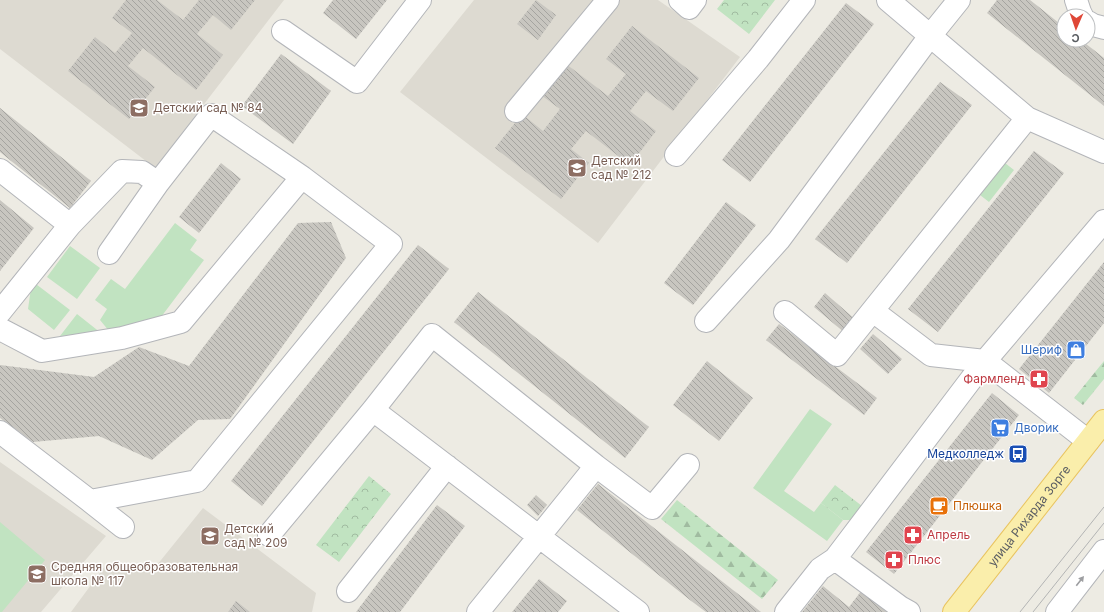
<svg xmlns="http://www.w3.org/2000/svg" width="1104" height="612" font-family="Inter,sans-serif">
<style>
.education{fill:#dddad1}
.grass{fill:#c1e3c1}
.forest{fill:url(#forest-firs)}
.park{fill:url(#park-crowns)}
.building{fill:url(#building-back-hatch)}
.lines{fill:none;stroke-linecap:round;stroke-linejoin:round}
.minor-casing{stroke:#b3b5b9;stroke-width:24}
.major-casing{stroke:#e9c460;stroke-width:24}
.minor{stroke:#fff;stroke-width:22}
.major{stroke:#faeeab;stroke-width:22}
.tram{stroke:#b3b4b4;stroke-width:1}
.oneway{fill:#9d9ea1}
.labels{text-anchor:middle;stroke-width:3;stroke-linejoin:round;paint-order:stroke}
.education-label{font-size:12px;fill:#785e54;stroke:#fff;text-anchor:start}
.shop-label{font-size:12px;fill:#366cbe;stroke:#fff;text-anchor:end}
.health-label{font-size:12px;fill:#be3a42;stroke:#fff;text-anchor:start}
.transit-label{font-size:12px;fill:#164399;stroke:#fff;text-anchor:end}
.food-label{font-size:12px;fill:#c56008;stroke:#fff;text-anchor:start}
.street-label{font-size:12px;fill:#5b5e63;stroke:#fff}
</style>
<defs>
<pattern id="forest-firs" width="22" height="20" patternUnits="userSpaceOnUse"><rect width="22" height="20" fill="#c1e3c1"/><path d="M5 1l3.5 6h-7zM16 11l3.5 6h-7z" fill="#a0bba0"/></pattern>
<pattern id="park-crowns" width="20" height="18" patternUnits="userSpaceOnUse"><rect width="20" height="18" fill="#c1e3c1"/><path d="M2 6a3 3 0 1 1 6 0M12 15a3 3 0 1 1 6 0" fill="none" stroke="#a0bba0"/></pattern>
<pattern id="building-back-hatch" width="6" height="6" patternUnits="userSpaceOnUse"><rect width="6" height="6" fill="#c8c6c0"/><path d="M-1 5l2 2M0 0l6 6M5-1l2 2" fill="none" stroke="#a5a4a0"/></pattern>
</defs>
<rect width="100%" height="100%" fill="#edebe3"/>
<path class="education" d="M0 0H284L155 168 0 49Z
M474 0H658L740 57 598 243 400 92Z
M0 462 106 536 41 612H0Z
M203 508 316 593 312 612H71L105 566 157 565Z"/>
<path class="grass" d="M1005 163 1014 170 989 202 980 195Z
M175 223 197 240 190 250 204 260 155 325 109 331 100 320 107 309 95 300 111 279 125 289Z
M70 246 100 268 77 299 47 277Z
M32 281 70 310 54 330 28 309Z
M77 314 101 333 60 336Z
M810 409 832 424 784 491 814 512 821 503 843 520 827 541 753 488Z
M0 522 45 560 2 612H0Z"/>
<path class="forest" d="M1104 361V379L1083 405 1074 398Z
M677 500 778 580 762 599 661 519Z"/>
<path class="park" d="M724 0H775L749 34 717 9Z
M369 476 391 494 339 562 316 545Z
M835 485 862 506 851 520H843L821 503Z"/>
<path class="building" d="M126 0H157L183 20 199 0H255L231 30 213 15 197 34 223 55 196 90 143 48 128 66 155 87 129 119 68 71 95 37 115 53 132 33 112 18Z
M333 0H387L356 39 323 13Z
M536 0 556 15 538 40 517 24Z
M997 0H1030L1064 27V40H1081L1104 58V106L987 13Z
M846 3 874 24 750 182 722 160Z
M632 26 699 78 673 111 646 91 630 111 656 131 630 165 586 131 571 149 589 163 561 199 495 148 522 114 543 131 560 109 541 95 566 64 608 96 626 74 606 59Z
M281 54 331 91 293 144 242 106Z
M940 82 972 105 847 263 815 239Z
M0 108 91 181 70 208 0 152Z
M1034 151 1064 173 938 332 908 309Z
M221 163 241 179 199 233 179 217Z
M0 200 34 228 0 271Z
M726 202 756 225 693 305 664 283Z
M331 222 346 258 230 419 198 420 152 460 99 436 33 442 0 418V365L94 377 139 347 189 366 298 223Z
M418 245 449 269 262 506 231 481Z
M1104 262V323L1049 393 1019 369Z
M478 292 649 427 625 458 454 322Z
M825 293 856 320 845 333 814 307Z
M779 324 877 398 864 415 766 340Z
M873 334 902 359 888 374 860 349Z
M707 361 753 398 719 441 673 405Z
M992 393 1019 415 894 574 866 552Z
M598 484 761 612H706L690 600 577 510Z
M536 495 547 505 538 516 527 505Z
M437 505 465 526 400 612H356Z
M539 579 567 601 558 612H512Z
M823 586 849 607 862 590 890 612H802Z
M236 601 250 612H228Z"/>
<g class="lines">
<defs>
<path id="minor" d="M680 0 689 8 695 0
M1076 0 1080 12 1082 16
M1088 22 1093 25 1104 28
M283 31 357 82 420 0
M516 111 608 0
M1027 118 1104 152
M676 155 758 59 804 0
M0 170 70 225 0 312
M70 225 122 171 142 172 158 183 211 115 302 177
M109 253 158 183
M873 311 931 355 985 361 1088 441
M785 312 837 355 1027 118 888 0
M706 321 779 240 930 36 959 0
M0 329 42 351 122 338 181 322 302 177 391 244 197 481 90 501 0 432
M373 410 638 612
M90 501 123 527
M269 535 373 410 432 335 596 466 652 508 688 465
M835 559 900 607 909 612
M348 591 447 466
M478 612 596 466
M786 612 820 569 835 559 985 361 1104 221
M1057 612 1104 551"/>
<g id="major">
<path id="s1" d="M954 612 1104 421"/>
</g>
</defs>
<use href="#minor" class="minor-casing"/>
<use href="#major" class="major-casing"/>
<use href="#minor" class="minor"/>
<use href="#major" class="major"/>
<path class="tram" d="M1020 612 1104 507
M1033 612 1104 523"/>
</g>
<defs><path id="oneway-solid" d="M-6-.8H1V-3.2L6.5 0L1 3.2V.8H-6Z"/></defs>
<use class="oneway" href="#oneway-solid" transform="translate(1080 581) rotate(-52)"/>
<defs>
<symbol id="school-square" viewBox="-11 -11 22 22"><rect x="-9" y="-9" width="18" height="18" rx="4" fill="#8d6e63" stroke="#fff"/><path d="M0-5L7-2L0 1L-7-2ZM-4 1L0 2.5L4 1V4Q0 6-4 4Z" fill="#fff"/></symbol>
<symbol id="shop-square" viewBox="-11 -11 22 22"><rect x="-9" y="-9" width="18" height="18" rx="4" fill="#3f7fe0" stroke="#fff"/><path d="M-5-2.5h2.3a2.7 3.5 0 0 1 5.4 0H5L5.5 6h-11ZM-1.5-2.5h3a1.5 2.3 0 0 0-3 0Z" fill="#fff"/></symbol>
<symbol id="pharmacy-square" viewBox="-11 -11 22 22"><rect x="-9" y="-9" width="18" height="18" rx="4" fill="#e0444e" stroke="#fff"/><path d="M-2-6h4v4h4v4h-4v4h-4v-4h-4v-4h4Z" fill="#fff"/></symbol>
<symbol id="supermarket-square" viewBox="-11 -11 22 22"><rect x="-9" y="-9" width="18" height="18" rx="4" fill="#3f7fe0" stroke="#fff"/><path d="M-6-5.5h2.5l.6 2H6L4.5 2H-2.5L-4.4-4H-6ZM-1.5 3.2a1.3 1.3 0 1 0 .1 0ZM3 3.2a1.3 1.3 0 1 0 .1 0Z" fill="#fff"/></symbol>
<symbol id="bus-square" viewBox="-11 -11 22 22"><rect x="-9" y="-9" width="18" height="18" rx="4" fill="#1a4fb4" stroke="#fff"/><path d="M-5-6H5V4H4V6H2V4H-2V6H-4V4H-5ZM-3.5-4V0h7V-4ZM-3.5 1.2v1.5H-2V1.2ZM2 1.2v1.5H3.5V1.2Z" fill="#fff"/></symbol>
<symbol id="cafe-square" viewBox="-11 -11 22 22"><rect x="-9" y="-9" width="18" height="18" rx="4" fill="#e8710a" stroke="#fff"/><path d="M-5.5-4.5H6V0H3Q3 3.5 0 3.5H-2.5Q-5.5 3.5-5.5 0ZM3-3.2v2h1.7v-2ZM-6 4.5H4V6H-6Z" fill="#fff"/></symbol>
</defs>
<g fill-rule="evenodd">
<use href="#school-square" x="128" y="97" width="22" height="22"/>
<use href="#school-square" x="566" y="157" width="22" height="22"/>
<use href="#shop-square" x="1065" y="339" width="22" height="22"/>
<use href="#pharmacy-square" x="1028" y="368" width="22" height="22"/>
<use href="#supermarket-square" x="989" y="417" width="22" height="22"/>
<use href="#bus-square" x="1007" y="443" width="22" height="22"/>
<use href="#cafe-square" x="928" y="495" width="22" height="22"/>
<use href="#pharmacy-square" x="902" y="524" width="22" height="22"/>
<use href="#school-square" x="199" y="525" width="22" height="22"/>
<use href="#pharmacy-square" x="883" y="549" width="22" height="22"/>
<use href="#school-square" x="26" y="563" width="22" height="22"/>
</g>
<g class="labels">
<g class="education-label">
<text x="153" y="112">Детский сад № 84</text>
<text x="591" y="165">Детский<tspan x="591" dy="14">сад № 212</tspan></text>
<text x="224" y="533">Детский<tspan x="224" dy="14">сад № 209</tspan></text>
<text x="51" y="571">Средняя общеобразовательная<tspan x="51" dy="14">школа № 117</tspan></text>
</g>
<g class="shop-label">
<text x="1062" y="354">Шериф</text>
<text x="1014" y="432" text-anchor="start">Дворик</text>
</g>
<g class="health-label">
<text x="1025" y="383" text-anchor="end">Фармленд</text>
<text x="927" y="539">Апрель</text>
<text x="908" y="564">Плюс</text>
</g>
<g class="transit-label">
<text x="1004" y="458">Медколледж</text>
</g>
<g class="food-label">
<text x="953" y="510">Плюшка</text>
</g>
<g class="street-label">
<text dy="4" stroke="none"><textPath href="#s1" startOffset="122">улица Рихарда Зорге</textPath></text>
</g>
</g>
<g transform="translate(1076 28) rotate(182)"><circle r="19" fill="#ffffff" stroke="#bdbfc1"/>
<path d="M0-3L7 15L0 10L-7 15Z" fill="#df4737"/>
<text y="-6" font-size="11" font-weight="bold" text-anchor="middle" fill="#5b5e63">С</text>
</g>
</svg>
